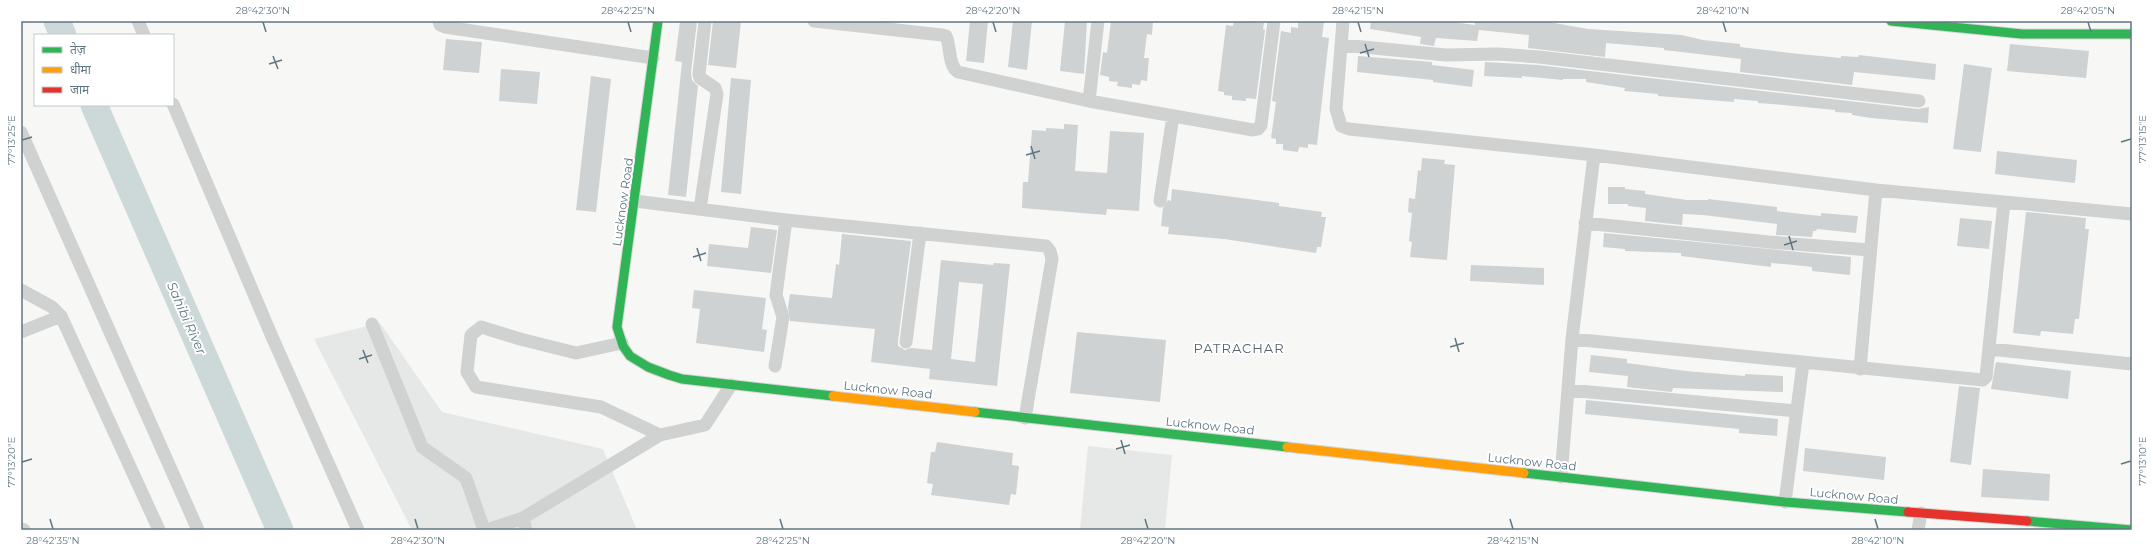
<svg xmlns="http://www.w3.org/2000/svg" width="2153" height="551" font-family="Montserrat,'Noto Sans Devanagari',sans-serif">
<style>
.built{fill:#e5e8e7}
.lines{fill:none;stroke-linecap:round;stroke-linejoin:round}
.river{stroke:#cdd8d9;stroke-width:27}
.building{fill:#cfd2d2;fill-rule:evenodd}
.fast-casing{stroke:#d4d5d5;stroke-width:11}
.slow-casing{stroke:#d4d5d5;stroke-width:11}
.jam-casing{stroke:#d4d5d5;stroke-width:11}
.street{stroke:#d0d1d1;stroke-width:13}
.fast{stroke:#30b455;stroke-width:9}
.slow{stroke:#ff9f0a;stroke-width:9}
.jam{stroke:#e5322d;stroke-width:9}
.ticks{fill:none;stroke:#607783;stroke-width:1.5}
.labels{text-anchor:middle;stroke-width:4;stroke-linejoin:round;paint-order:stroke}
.street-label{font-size:12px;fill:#607783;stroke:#fff}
.water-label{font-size:13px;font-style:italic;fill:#5b787d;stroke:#fff}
.neighbourhood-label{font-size:13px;letter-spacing:1px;fill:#53646d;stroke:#fff}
.neatline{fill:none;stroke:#607783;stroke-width:1.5}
.ticks-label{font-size:10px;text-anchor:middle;fill:#607783}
</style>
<rect width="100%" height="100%" fill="#f7f7f6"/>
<path class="built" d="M380 323 442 412 603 449 637 530H412L314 339Z
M1088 446 1172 455 1165 530H1080Z"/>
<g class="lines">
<path class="river" d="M57 21 63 35
M94 105 280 530"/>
</g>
<path class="building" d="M680 21H697L691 73 692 80 698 86 686 197 668 195 682 62 675 61Z
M713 21H741L736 68 708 65Z
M970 21H988L984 63 966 61Z
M1013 21H1032L1027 70 1008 67Z
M1065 21H1087L1084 74 1060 71Z
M1111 21H1153L1152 35 1147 34 1144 58H1149L1147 81 1141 80 1140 85 1132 84V88L1117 86 1118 82 1109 81V77L1100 75 1103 52 1107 53Z
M1234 21 1264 23 1263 29 1265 30 1256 99 1246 98V101L1232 100V96L1224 95V92L1218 91 1226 25 1233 26Z
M1298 21H1324L1322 37 1329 38 1317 145 1308 144V148L1299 147 1298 152 1283 150V144H1276V139L1271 138 1276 102 1272 101 1281 31 1291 33V27L1298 28Z
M1371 21H1445L1475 25V21L1549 22 1588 29 1682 35 1703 40 1740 44V47L1790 53 1841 58V56L1858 57 1859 55 1936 64 1935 80 1854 72 1852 85 1740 72 1741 59 1664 50V48L1606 43 1605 57 1528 48 1529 35 1479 30 1477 41 1436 38 1434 46 1420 44 1421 37 1370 29Z
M446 39 482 42 479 73 443 70Z
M2010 44 2089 51 2086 78 2007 71Z
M1358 56 1432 62V65L1474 70 1472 87 1433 82V80L1357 72Z
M1485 62 1538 65 1918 109 1929 107 1928 123 1871 118 1852 115V113L1835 112V110L1772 104 1758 103V101L1734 99V102L1658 96V94L1624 91 1625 88 1586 82V79H1563V80L1522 76V78L1484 76Z
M1964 64 1992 68 1981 152 1953 149Z
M501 69 540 72 537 104 499 101Z
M591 76 611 79 596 212 576 210Z
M731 78 751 80 741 194 721 192Z
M1064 124 1078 125 1075 171 1107 173 1110 131 1144 133 1139 211 1107 209 1106 215 1022 208 1023 182H1028L1032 130 1046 131V128L1064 129Z
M1997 151 2077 160 2075 183 1995 174Z
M1422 158 1445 160 1444 164 1455 165 1447 260 1410 257 1412 242 1409 241 1412 213 1408 212 1409 198 1415 199 1418 170 1421 171Z
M1608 187H1625V189L1645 191V194L1687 200H1708V199L1760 205 1777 207V211L1801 214 1821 216V213L1858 216 1856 233 1817 229 1816 231H1813L1812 237 1776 235 1777 224 1703 215 1683 214 1682 225 1645 221 1646 208 1628 206V204H1608Z
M1172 189 1279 203V206L1322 212 1321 217H1326L1321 247H1317L1316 253 1224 239 1168 234 1169 227 1161 226 1163 208 1168 200 1171 201Z
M2026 212 2086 218 2085 229H2089L2079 319H2075L2073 334 2041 331 2040 336 2013 333Z
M1960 218 1992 221 1989 249 1957 246Z
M751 227 777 230 771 273 707 266 709 244 748 248Z
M1604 233 1851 257 1850 275 1812 271V267L1794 265 1771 263V267L1681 256V253L1625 251V249L1603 247Z
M842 234 911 241 898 341V346L905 350 911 348 932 350 941 260 993 265 994 263 1010 264 997 386 929 379 930 369 871 362 875 329 790 321 788 307 790 294 832 298 836 264 839 265ZM959 282 983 284 975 362 951 359Z
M1471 265 1544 268V285L1470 281Z
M694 290 766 298 762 329 767 330 764 352 696 343 700 309 692 308Z
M1077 332 1166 340 1160 402 1070 393Z
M1591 355 1627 359V363L1686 371 1745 376V374L1783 376V392L1673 388 1672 392 1627 387 1628 376 1589 372Z
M1996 362 2071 371 2068 399 1991 389Z
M1959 386 1980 388 1971 465 1950 462Z
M1586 400 1778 419 1777 436 1739 433V429L1585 414Z
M937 442 1013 453 1012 465 1019 466 1016 495 1011 494 1009 505 931 495 933 484 927 483 931 452H935Z
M1805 448 1886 457 1884 480 1803 471Z
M1983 469 2050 474 2049 501 1981 497Z"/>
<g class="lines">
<defs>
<path id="fast" d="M658 21 617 327 623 346 630 356 648 367 669 375 682 379 833 396
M1891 21 2022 34H2132
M975 412 1287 447
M1524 473 1785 502 1908 512
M2027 521 2132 530"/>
<path id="slow" d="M833 396 975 412
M1287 447 1524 473"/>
<path id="jam" d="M1908 512 2027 521"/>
</defs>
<use href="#fast" class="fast-casing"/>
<use href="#slow" class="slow-casing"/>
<use href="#jam" class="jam-casing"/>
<path class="street" d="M138 21 144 35
M439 21 440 25 445 27 653 58
M814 21 942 35 946 36C951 47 948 66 958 72L1089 101 1253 130 1258 129 1261 125 1274 21
M1343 21 1336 109 1341 126 1349 129 1594 155 1876 190 2132 214
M1342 45 1446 55 1498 54 1539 57 1919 101
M1089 101 1098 21
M173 104 273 339 358 530
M21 132 198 530
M635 201 786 220 1046 246 1050 251 1052 259 1025 418
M1160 201 1173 116
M700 209 717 94 715 88 700 78 699 74 705 21
M1585 223 1769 242 1870 250
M21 290 52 307 61 316 159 530
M372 324 422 447 466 478 484 530
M21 332 61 316
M1572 339 1983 380 1986 377 2004 202
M906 342 920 233
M1990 349 2132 364
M775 366 783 317 776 295 786 220
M1860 369 1876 190
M1568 390 1797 411
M660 435 705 425 731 385
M1561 477 1572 339 1594 155
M1785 502 1803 363
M523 518 526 530
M21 529 24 530
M487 530 523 518 660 435 601 407 476 387 467 372 471 335 481 327 520 339 576 353 622 343
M1918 530 1921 513"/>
<use href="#fast" class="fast"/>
<use href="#slow" class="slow"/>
<use href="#jam" class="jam"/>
</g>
<path class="ticks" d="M263 22 266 32M628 22 631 32M993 22 996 32M1358 22 1361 32M1723 22 1726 32M2088 22 2091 32M1365 44 1369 57M1360 53 1374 49M273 56 278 69M269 64 282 60M22 140 32 137M2121 142 2131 139M1031 146 1035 159M1026 155 1040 151M1789 236 1793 250M1784 245 1797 241M697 248 701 261M693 257 706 253M1455 338 1459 352M1450 347 1464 343M363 350 368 363M359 359 372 355M1121 440 1125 454M1116 449 1130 445M22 462 32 459M2121 464 2131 461M50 519 53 529M415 519 418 529M780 519 783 529M1145 519 1148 529M1510 519 1513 529M1875 519 1878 529"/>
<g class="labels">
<g class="street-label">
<text transform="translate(623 202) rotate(-82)" y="4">Lucknow Road</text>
<text transform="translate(888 390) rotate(6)" y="4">Lucknow Road</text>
<text transform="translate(1210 426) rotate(6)" y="4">Lucknow Road</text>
<text transform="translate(1532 462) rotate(6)" y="4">Lucknow Road</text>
<text transform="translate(1854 496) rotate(5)" y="4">Lucknow Road</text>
</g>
<g class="water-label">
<text transform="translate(187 318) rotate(66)" y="5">Sahibi River</text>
</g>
<g class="neighbourhood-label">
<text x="1239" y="353">PATRACHAR</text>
</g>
</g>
<rect width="2153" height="551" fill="none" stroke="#ffffff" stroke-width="44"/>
<rect x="34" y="34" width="140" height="72" fill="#ffffff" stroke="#bfc9cd"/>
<rect x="42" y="47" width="20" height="6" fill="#30b455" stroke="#bfc9cd"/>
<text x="70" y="54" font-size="12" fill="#607783">तेज़</text>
<rect x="42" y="67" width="20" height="6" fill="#ff9f0a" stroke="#bfc9cd"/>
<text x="70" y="74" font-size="12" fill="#607783">धीमा</text>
<rect x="42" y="87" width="20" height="6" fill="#e5322d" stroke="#bfc9cd"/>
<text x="70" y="94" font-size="12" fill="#607783">जाम</text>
<rect x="22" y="22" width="2109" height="507" class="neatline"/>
<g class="ticks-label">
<text x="263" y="14">28°42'30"N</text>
<text x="628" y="14">28°42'25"N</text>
<text x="993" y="14">28°42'20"N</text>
<text x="1358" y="14">28°42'15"N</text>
<text x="1723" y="14">28°42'10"N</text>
<text x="2088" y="14">28°42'05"N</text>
<text transform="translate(2142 139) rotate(-90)" y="4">77°13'15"E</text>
<text transform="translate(11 140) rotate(-90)" y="4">77°13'25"E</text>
<text transform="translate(2142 461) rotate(-90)" y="4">77°13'10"E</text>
<text transform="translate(11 462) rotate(-90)" y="4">77°13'20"E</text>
<text x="53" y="544">28°42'35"N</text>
<text x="418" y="544">28°42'30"N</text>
<text x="783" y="544">28°42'25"N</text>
<text x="1148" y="544">28°42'20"N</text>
<text x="1513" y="544">28°42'15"N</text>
<text x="1878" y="544">28°42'10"N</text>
</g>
</svg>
